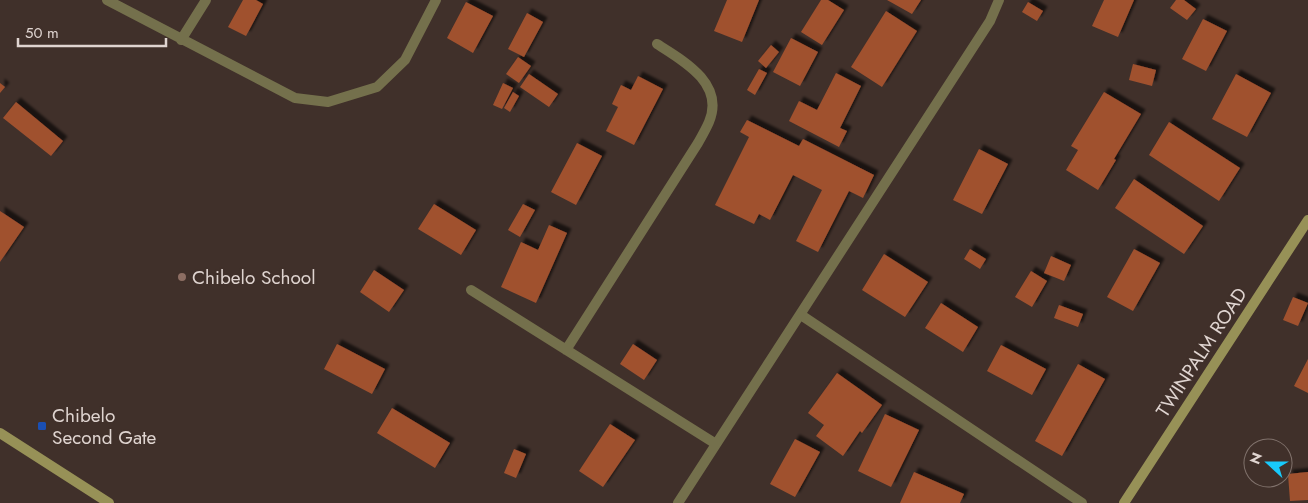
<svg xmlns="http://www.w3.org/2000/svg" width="1308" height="503" font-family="Jost,sans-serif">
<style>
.building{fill:#a0512f;filter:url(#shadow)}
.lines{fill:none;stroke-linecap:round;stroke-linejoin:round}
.street{stroke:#74704c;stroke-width:10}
.secondary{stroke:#979157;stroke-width:10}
.education-dot{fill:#8d6e63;stroke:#40302a;stroke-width:2}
.transit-dot{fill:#1a4fb4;stroke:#40302a;stroke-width:2}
.labels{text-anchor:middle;stroke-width:4;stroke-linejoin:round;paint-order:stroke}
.poi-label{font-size:19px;fill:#dfd4d0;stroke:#40302a;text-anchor:start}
.street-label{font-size:19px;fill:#dfd4d0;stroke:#40302a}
</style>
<defs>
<filter id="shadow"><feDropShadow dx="4.5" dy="-4.5" stdDeviation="1" flood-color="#0009"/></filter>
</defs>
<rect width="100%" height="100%" fill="#40302a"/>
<path class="building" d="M243 0H256L263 4 246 36 228 27Z
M727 0H759L742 42 714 31Z
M821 0H828L844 10 822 45 801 32Z
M887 0H921L912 14Z
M1104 0H1134L1118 37 1092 26Z
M1176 0H1184L1196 9 1187 20 1170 8Z
M466 2 493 16 473 53 447 38Z
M1028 2 1043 11 1037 21 1022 12Z
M886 11 917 31 882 87 851 67Z
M527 13 543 22 524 57 508 49Z
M1203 19 1227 31 1206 71 1182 59Z
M791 38 818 52 800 86 773 72Z
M771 45 779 52 766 68 758 61Z
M518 57 531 66 519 83 506 74Z
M1133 64 1156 70 1152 86 1129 80Z
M759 69 767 73 755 95 747 90Z
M836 73 861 86 840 128 847 131 839 147 789 121 799 101 817 110Z
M529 74 558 94 549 107 520 87Z
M1236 74 1271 93 1247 137 1212 119Z
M638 76 663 89 634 145 606 131 618 107 612 104 621 85 631 90Z
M0 83 5 87 0 93Z
M503 83 513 88 502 109 493 105Z
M513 92 519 96 510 112 504 108Z
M1104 92 1141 114 1114 159 1116 160 1098 190 1066 170 1078 150 1071 146Z
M16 102 63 141 51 156 3 118Z
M747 120 799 146 803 139 874 175 863 198 849 191 818 252 796 241 822 190 793 175 770 220 759 214 754 224 715 205 749 137 740 132Z
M1169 122 1240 168 1219 201 1149 155Z
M577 143 602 156 576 205 551 192Z
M979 149 1008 164 982 214 953 200Z
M1134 179 1203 226 1184 254 1115 208Z
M434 204 476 230 461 255 418 229Z
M523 204 535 210 520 237 508 230Z
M0 211 24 227 0 262Z
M549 225 567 233 536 303 501 287 521 242 538 250Z
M970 249 986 259 980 269 964 259Z
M1134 249 1160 263 1133 311 1107 297Z
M884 254 928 282 905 317 862 290Z
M1051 256 1071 265 1064 281 1044 273Z
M374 270 404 290 389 312 360 292Z
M1031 271 1047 281 1032 307 1015 297Z
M1293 297 1308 303 1298 326 1283 320Z
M941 303 978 327 963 352 925 328Z
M1059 305 1083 314 1078 327 1054 318Z
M337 344 385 369 372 394 324 369Z
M633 344 657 360 644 380 620 364Z
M1001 345 1046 369 1032 395 987 371Z
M1308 359V393L1294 386Z
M1078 364 1105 379 1062 456 1035 441Z
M837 373 882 405 862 433 860 431 843 456 816 436 824 425 808 413Z
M392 408 450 443 435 468 377 433Z
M885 414 919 430 891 487 858 471Z
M610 424 635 440 603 487 579 471Z
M795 439 820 452 795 497 770 484Z
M514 449 526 454 516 478 504 473Z
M914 472 964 494 960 503H900Z
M1308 472V500L1290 501 1288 474Z"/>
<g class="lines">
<path class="street" d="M107 0 295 98 328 102 377 87 405 60 436 0
M181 40 206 0
M471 290 716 444
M801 315 1082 503
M566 350 698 143C702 136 706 129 709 122 725 84 684 61 657 44
M678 503 990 21 999 0"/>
<path class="secondary" d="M0 433 109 503
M1124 503 1308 220"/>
</g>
<circle class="education-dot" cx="182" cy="277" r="5"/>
<rect class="transit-dot" x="37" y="421" width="10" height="10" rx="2.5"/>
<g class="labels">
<g class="poi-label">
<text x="192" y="284">Chibelo School</text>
<text x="52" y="422">Chibelo<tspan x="52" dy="22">Second Gate</tspan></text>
</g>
<g class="street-label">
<text transform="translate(1201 352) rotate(-57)" y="7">TWINPALM ROAD</text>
</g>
</g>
<g transform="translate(1268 463) rotate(291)"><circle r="24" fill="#40302a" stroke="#80726c"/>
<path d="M0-4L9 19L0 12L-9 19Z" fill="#18cafc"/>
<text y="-8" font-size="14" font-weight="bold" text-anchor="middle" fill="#dfd4d0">N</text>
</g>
<path d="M18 38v8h148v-8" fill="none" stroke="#dfd4d0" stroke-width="2.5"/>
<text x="25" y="38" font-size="15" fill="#dfd4d0" stroke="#40302a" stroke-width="4" paint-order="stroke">50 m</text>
</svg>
